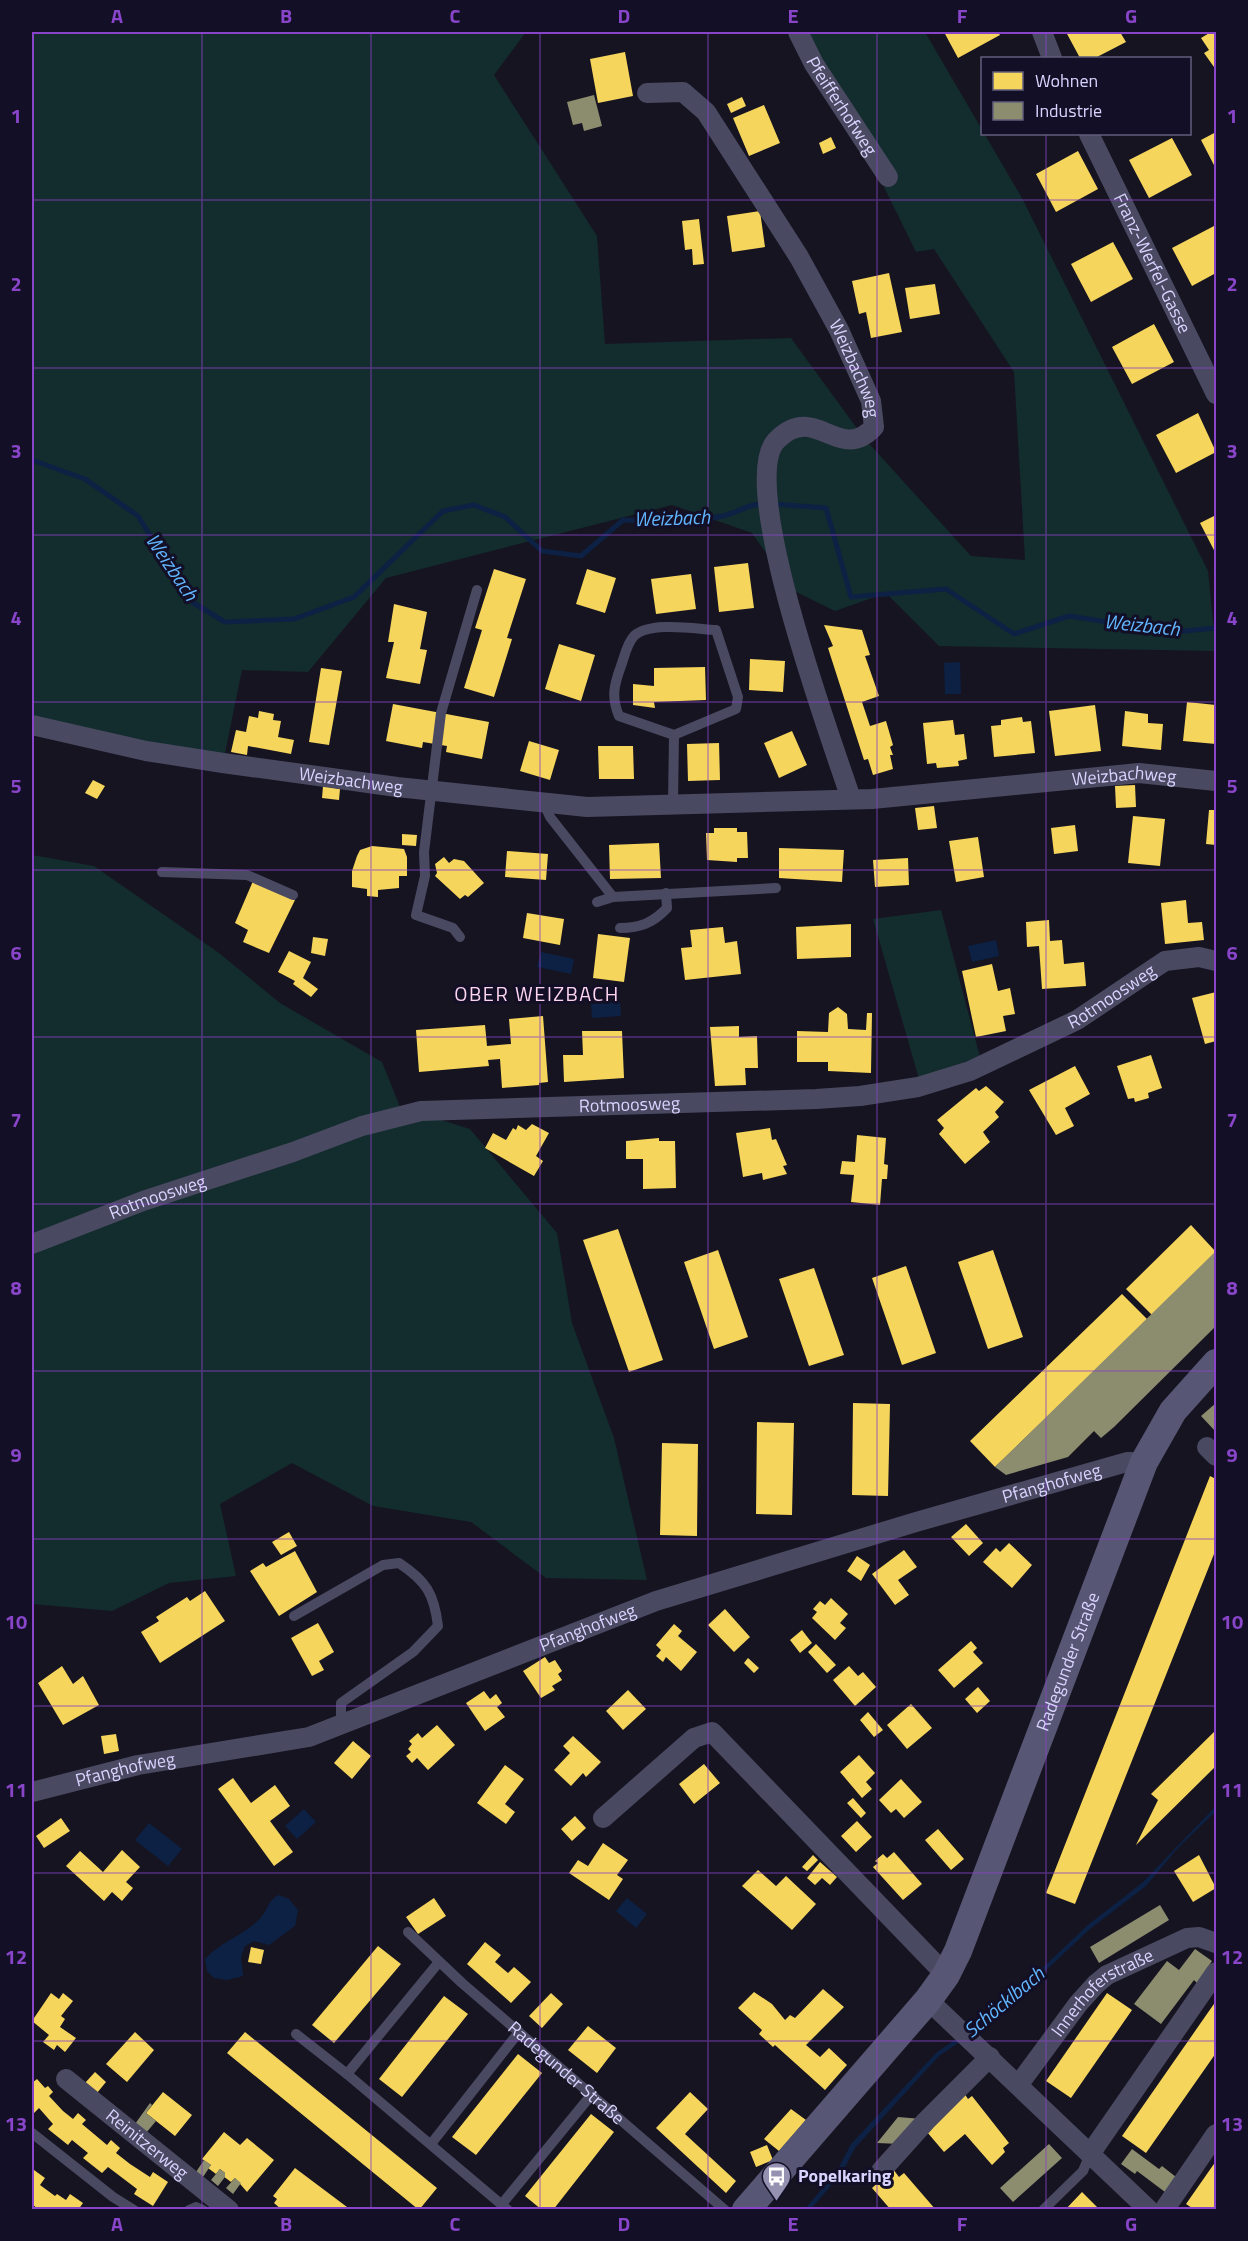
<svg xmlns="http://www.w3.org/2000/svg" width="1248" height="2241" font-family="'Titillium Web',sans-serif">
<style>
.green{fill:#132c2d}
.water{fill:#0d2144}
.homes{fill:#f6d55c}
.industry{fill:#8c8c6e}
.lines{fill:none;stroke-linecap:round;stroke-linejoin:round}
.stream{stroke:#0d2144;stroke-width:5}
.lane{stroke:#4a4962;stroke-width:10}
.street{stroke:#4a4962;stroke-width:20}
.secondary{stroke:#575674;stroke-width:28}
.grid{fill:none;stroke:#8945c9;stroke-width:1.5;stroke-opacity:0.55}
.labels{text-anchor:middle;stroke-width:6;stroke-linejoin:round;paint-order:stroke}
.street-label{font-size:18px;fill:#d9d4ff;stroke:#130f26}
.poi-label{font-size:18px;font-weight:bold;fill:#d9d4ff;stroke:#130f26;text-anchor:start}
.water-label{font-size:20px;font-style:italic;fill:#62b6ff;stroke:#130f26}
.neighbourhood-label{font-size:20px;letter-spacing:1.5px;fill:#ffd6f0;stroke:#130f26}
.neatline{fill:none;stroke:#8945c9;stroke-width:2}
.grid-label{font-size:20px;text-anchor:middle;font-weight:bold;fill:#8945c9}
</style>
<rect width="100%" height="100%" fill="#161421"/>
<path class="green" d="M32 32H526L494 75 597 236 605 344 791 338 864 438 971 556 1025 560 1014 372 934 249 916 252 883 185 792 32H925L1022 198 1208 571 1216 651 939 646 886 593 835 611 792 590 752 533 672 505 386 578 308 672 242 670 223 763 32 725Z
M32 855 94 866 219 953 280 1003 382 1062 400 1107 470 1129 557 1233 572 1323 614 1438 647 1580 546 1578 471 1522 373 1506 292 1463 220 1504 236 1576 169 1583 112 1611 32 1604Z
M941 910 980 1057 919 1079 873 919Z"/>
<path class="water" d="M960 662 961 694H945L944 663Z
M996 940 999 956 972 962 968 946Z
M541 952 574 959 571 974 537 967Z
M620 1002 621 1016 592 1018 591 1004Z
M1216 1806V1811L1177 1849 1146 1886 1090 1929 994 2019 939 2056 855 2148 842 2173 811 2209 804 2210 837 2171 851 2144 936 2053 1001 2007 1089 1924 1142 1883Z
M304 1809 316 1822 297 1839 285 1826Z
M149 1823 182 1849 168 1866 135 1840Z
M279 1895 289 1899 298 1910 295 1926 269 1945 254 1941 245 1946 241 1957 243 1976 227 1980 214 1978 207 1971 205 1959C221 1941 249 1933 262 1916 269 1907 268 1900 279 1895Z
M627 1898 647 1914 636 1928 616 1911Z"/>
<path class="homes" d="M944 32H998L1000 35 958 58Z
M1066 32H1120L1126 42 1095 58H1080Z
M1211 32H1216V66L1214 67 1204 53 1209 50 1201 38Z
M625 52 633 96 598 103 590 59Z
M742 97 746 106 731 113 727 104Z
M764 105 780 143 749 156 733 118Z
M1216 132V169L1201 140Z
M831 137 836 148 823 154 819 143Z
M1172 138 1192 175 1149 198 1129 160Z
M1078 151 1098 189 1056 212 1036 174Z
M760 211 765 247 732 252 727 216Z
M699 219 704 264 693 265 692 249 685 250 682 221Z
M1214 226 1216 230V273L1192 286 1172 248Z
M1113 242 1133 279 1091 302 1071 264Z
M889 273 902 332 871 338 866 312 859 314 852 281Z
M935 284 940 314 910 319 905 288Z
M1154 324 1174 362 1132 384 1112 347Z
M1198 413 1216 452 1176 473 1156 435Z
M1216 515V554L1200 523Z
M748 563 754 608 719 612 714 567Z
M494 569 526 579 507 638 512 639 494 697 464 688 482 630 475 628Z
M587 569 616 578 605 613 576 604Z
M691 574 696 609 656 614 651 579Z
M394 604 427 612 420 649 427 650 420 684 386 678 394 642H388Z
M824 625 862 630 870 655 865 656 879 696 862 702 870 726 886 721 893 745 890 747 893 755H890L893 769 873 775 868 759 864 760 828 648 833 646Z
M559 644 595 655 581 701 545 689Z
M750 659 785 661 783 692 749 690Z
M705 667 706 700 654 702 655 708 633 705V684L654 686V668Z
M321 668 342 671 329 745 309 742Z
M1187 702 1216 705V744L1183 741Z
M393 704 489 722 482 759 446 752 447 746 423 742 422 748 386 741Z
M1095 705 1101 751 1055 756 1049 711Z
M259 711 274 714 273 720 281 721 278 737 294 740 291 754 248 746 247 755 231 752 236 730 246 732 249 716 258 718Z
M1125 711 1148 714V723L1163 724 1161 750 1122 746Z
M1022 717 1023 722 1031 721 1035 753 994 757 991 726 1001 725V720Z
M953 720 955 735 964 734 967 759 958 761 959 766 937 768 936 763 927 764 923 723Z
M792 731 807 765 779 778 764 743Z
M529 741 559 750 550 780 520 771Z
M719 743 720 780 688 781 687 744Z
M598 746H633L634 779H599Z
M93 780 105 786 97 799 85 793Z
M1135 785 1136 807 1116 808 1115 786Z
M323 786 340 789 339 800 322 798Z
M934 806 937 828 918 830 915 808Z
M1209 810H1216V845L1206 844Z
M1133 816 1165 819 1160 866 1128 863Z
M1075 825 1078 851 1054 854 1051 828Z
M714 828H737V832H747L748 858H737V862L707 860 706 833H714Z
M402 834 417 835 416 846 402 845Z
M978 837 984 877 956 882 949 841Z
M659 843 661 878 610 879 609 845Z
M372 846 404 849 407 857V876H399V888L378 890V897L367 896V889L352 887V871L357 856 360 850Z
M779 848 844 850 842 882 779 878Z
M507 851 548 854 546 880 505 877Z
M444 857 449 863 454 859 464 861 484 883 468 897 465 895 460 899 435 876 437 873 435 864Z
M908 858 909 885 875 887 873 860Z
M253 881 295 900 269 953 243 942 248 930 235 923Z
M1186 900 1188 923 1202 922 1204 940 1165 944 1161 903Z
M527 913 564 919 560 945 523 938Z
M1049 920 1050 941 1062 940 1064 964 1084 962 1086 986 1042 989 1039 946 1027 947 1026 922Z
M851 924V957L797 959 796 927Z
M723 927 725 943 737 941 741 974 685 980 681 948 692 947 690 930Z
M598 934 630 938 624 982 593 978Z
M313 937 328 939 325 956 311 953Z
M289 951 311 962 303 978 318 989 311 997 293 984 295 981 278 972Z
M992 964 998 991 1010 988 1015 1014 1003 1016 1006 1031 976 1037 962 971Z
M1216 992V1041L1205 1044 1192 998Z
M838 1007 847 1014 848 1029 866 1030 867 1013H872L871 1073 828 1071V1062H797V1031L828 1032 829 1013Z
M543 1016 548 1082 539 1083V1085L502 1088 500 1059 488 1060 489 1066 419 1072 416 1030 485 1025 487 1046 511 1044 509 1019Z
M739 1026V1037L757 1036 758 1068H745L746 1085 715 1086 710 1027Z
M582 1031H622L624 1078 564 1082 563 1055H583Z
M1151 1055 1162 1088 1148 1093 1149 1098 1135 1102 1134 1098 1128 1099 1117 1066Z
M1075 1066 1090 1094 1065 1108 1074 1126 1056 1135 1029 1090Z
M986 1086 1004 1102 995 1112 999 1117 983 1132 990 1142 965 1164 939 1134 944 1128 937 1120 976 1088 979 1091Z
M532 1124 549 1133 536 1156 543 1161 534 1176 485 1148 493 1133 506 1140 513 1128 516 1130 518 1125 526 1130Z
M770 1128 772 1140 776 1139 787 1165 783 1166 787 1174 763 1180 762 1173 743 1177 736 1133Z
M857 1135 886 1138 884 1164 888 1165 887 1179H882L880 1205 851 1202 854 1175 840 1174 842 1161 855 1162Z
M659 1138V1141H675L676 1188 643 1189V1159H626V1141Z
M1191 1225 1216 1252 1152 1315 1126 1289Z
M618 1229 663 1360 629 1372 583 1240Z
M718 1250 748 1337 714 1349 684 1262Z
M993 1250 1023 1337 988 1349 958 1262Z
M906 1266 936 1353 902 1365 872 1278Z
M814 1268 844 1355 809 1366 779 1279Z
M1122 1294 1148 1320 995 1467 970 1441Z
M853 1403 890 1404 888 1496 852 1495Z
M757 1422 794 1423 792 1515 756 1514Z
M662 1443 698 1444 697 1536 660 1535Z
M1210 1476 1216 1479V1549L1075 1904 1046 1893Z
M966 1524 983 1543 969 1556 951 1537Z
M289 1532 297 1546 281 1555 272 1542Z
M1009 1543 1032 1565 1012 1588 983 1562 996 1548 1000 1552Z
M904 1550 917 1567 898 1580 909 1595 895 1605 872 1574Z
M295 1551 317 1592 279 1616 250 1571 263 1563 266 1567Z
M857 1556 870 1565 861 1581 847 1571Z
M205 1591 225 1621 160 1663 141 1632 159 1621 156 1617 187 1597 190 1601Z
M831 1598 848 1614 840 1623 846 1628 835 1640 812 1618 817 1612 813 1609 820 1601 825 1605Z
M725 1609 750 1637 734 1652 708 1625Z
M318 1623 334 1652 319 1661 324 1670 312 1676 291 1638Z
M674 1624 682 1631 678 1636 697 1652 681 1671 666 1657 663 1662 656 1656 661 1650 656 1645Z
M802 1630 812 1643 800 1653 790 1640Z
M971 1641 977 1648 973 1652 983 1663 954 1688 938 1670Z
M816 1644 836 1665 827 1673 808 1652Z
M545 1657 549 1663 555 1660 562 1671 558 1674 562 1680 552 1686 555 1690 541 1698 523 1671Z
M748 1658 759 1668 754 1673 744 1663Z
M62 1666 73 1684 83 1676 99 1705 63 1725 38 1683Z
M849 1666 858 1676 863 1672 876 1687 855 1706 833 1680Z
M978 1687 990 1701 977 1713 965 1699Z
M628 1690 646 1709 623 1730 606 1711Z
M484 1691 490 1699 496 1694 502 1703 497 1707 505 1717 485 1731 466 1703Z
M911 1704 932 1728 907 1749 887 1725Z
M868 1712 883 1730 874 1737 860 1720Z
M437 1725 455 1745 428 1770 417 1758 412 1763 406 1756 411 1752 408 1749 412 1744 409 1741 418 1733 422 1738Z
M1216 1730V1766L1136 1845 1158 1800 1151 1794Z
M116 1734 119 1751 104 1754 101 1736Z
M573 1736 601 1762 586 1777 583 1773 571 1786 554 1770 570 1753 563 1746Z
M353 1741 371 1756 352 1779 334 1763Z
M859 1755 875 1773 866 1782 872 1789 862 1798 840 1772Z
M704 1764 720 1783 694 1804 679 1784Z
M505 1765 524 1779 505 1804 515 1812 506 1824 477 1803Z
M233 1778 251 1803 275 1785 290 1806 270 1821 293 1852 274 1866 218 1789Z
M901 1779 922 1802 904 1818 896 1809 891 1813 879 1800Z
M853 1798 866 1813 861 1818 847 1803Z
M575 1816 586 1828 572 1841 561 1829Z
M61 1818 70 1831 44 1848 36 1836Z
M857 1821 872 1837 856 1852 841 1836Z
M938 1829 964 1859 951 1870 925 1840Z
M603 1843 628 1860 617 1875 623 1879 609 1900 569 1873 578 1860 588 1866Z
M122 1850 140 1867 126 1882 133 1888 122 1901 112 1892 104 1901 66 1866 80 1851 103 1872Z
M894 1852 922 1884 903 1900 873 1867 878 1863 875 1861 883 1854 887 1858Z
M813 1855 818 1860 807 1871 802 1867Z
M1199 1855 1216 1888 1193 1902 1174 1871Z
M820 1862 837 1877 830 1885 822 1878 815 1885 807 1878Z
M758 1870 776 1886 786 1876 816 1904 792 1930 742 1886Z
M434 1898 446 1916 418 1934 406 1917Z
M485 1942 501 1955 495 1962 508 1973 514 1967 531 1982 511 2003 467 1964Z
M378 1946 401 1964 334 2043 312 2025Z
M251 1947 264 1950 261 1964 248 1962Z
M823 1989 844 2007 806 2045 820 2057 829 2048 847 2065 825 2090 775 2045 773 2047 759 2034 762 2030 738 2008 754 1992 772 2004 785 2020 790 2015 795 2018Z
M51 1993 59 1999 63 1993 73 2001 61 2016 65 2019 60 2027 76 2038 65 2052 57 2045 54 2050 43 2042 49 2035 32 2021Z
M551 1993 563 2004 542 2028 529 2016Z
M1107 1993 1132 2010 1071 2098 1046 2081Z
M444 1996 468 2014 402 2097 379 2079Z
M1216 2001V2053L1146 2153 1122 2136Z
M588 2026 616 2048 597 2073 568 2050Z
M135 2032 154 2050 127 2082 106 2064Z
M245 2032 437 2188 419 2210 227 2053Z
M518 2054 542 2073 476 2155 452 2137Z
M95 2072 106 2082 97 2093 85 2083Z
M37 2079 45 2088 48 2086 53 2092 49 2096 63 2111 73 2119 78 2113 86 2120 82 2124 107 2145 111 2140 120 2148 116 2153 130 2164 150 2177 153 2172 168 2182 153 2206 134 2194 137 2189 108 2167 102 2173 83 2158 88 2153 72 2140 68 2145 48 2129 53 2124 39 2108 32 2115V2083Z
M163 2092 192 2115 175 2136 146 2113Z
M690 2092 708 2109 685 2134 736 2181 726 2193 656 2128Z
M964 2093 968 2099 972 2096 1009 2143 1003 2148 1005 2152 992 2165 965 2134 944 2152 927 2132Z
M791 2109 806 2120 779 2151 764 2139Z
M591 2114 614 2132 553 2210H542L525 2196Z
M224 2132 240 2145 247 2138 274 2160 247 2192 235 2178 231 2182 223 2176 225 2173 220 2169 216 2174 208 2168 211 2165 202 2159Z
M767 2145 773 2160 756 2167 750 2152Z
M1216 2161V2210H1195L1186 2204Z
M295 2168 351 2210H282L274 2203 277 2199 273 2196Z
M893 2169 899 2177 904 2173 936 2210H891L872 2188Z
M34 2170 45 2178 40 2185 55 2196 57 2194 66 2200 70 2194 83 2203 78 2210H39L32 2204V2174Z
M1082 2192 1100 2210H1065Z"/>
<path class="industry" d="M594 95 602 126 584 131 582 123 573 125 567 102Z
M1216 1251V1326L1114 1427 1101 1438 1094 1431 1068 1457 1006 1475 995 1467Z
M1216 1403V1432L1201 1416Z
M1160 1905 1169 1920 1099 1963 1090 1947Z
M1195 1949 1212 1961 1197 1983 1194 1980 1161 2024 1134 2004 1167 1961 1179 1970Z
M150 2103 152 2105 146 2113 156 2121 146 2133 135 2124Z
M898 2117 922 2119 900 2144 877 2143Z
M1049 2144 1062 2158 1013 2202 1000 2188Z
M1132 2149 1159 2169 1162 2166 1176 2177 1165 2192 1137 2171 1135 2174 1121 2164Z
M204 2160 211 2165 203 2177 196 2172Z
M220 2169 225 2173V2177L218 2186 211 2180Z
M235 2178 241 2183 233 2194 226 2188Z"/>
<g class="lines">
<path class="stream" d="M32 460 85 479 138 516 192 602 225 622 294 619 354 597 443 511 474 505 505 517 542 551 581 556 623 520C655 521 691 523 723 516 737 513 749 503 764 504
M773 504 826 508 851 597 946 589 1014 634 1069 616 1173 632 1216 628"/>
<g class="lane">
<path d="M543 802 550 817 613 897 776 888"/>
<path d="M673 804 674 735 736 709 738 697 716 630C696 629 650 621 634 636 627 643 624 658 621 666 614 685 611 697 619 716L674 735"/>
<path d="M162 872 247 875 293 895"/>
<path d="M597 902 613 897"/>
<path d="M620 928C640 928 653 923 667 908L666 893"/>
<path d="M460 937 453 928 416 915 425 876 424 852 441 713 477 590"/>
<path d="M294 1616 383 1565 399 1563C426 1581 434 1593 438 1626L413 1652 341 1703V1724"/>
<path id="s1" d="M408 1932 462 1983 725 2210"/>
<path d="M439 1962 347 2074 508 2210"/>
<path d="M296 2034 347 2074"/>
<path d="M32 2133 113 2197 134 2210"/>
<path d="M431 2144 519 2032"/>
<path d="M502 2204 592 2094"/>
<path d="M189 2210 196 2207 203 2210"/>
<path d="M1043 2210 1083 2171 1090 2154"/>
</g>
<g class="street">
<path id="s2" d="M798 32 814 64 888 177"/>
<path d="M1042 32 1052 58"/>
<path id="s3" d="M647 93 683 92 706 112 799 257 839 330 871 401 874 427C839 465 816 401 777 440 735 480 833 743 851 799"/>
<path id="s4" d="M1089 134 1216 394"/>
<path id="s5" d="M32 725 146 751 223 763 397 787 587 807 872 799 1139 773 1216 781"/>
<path id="s6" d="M32 1244 143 1201 293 1152 362 1126 421 1111 816 1099 860 1096 918 1087 970 1071 1077 1020 1165 961 1199 957 1216 961"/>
<path d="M1207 1447 1216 1456"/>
<path id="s7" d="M32 1792 138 1765 309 1737 656 1601 916 1522 1127 1462H1144"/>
<path d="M603 1818 694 1738 712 1732 946 1975"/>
<path d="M928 2000 1090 2154"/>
<path id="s8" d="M66 2079 229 2210"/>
<path id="s9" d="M1019 2084 1078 2004 1096 1984 1107 1975 1187 1938 1199 1937 1216 1943"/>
<path d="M881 2171 926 2121 990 2057"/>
<path d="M1149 2210 1090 2154 1216 1972"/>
<path d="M1164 2210 1216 2134"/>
</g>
<path class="secondary" id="s10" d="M746 2210 928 2000 946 1975 958 1951 1144 1462 1173 1411 1216 1363"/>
</g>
<path class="grid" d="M202 32V2210M371 32V2210M540 32V2210M708 32V2210M877 32V2210M1046 32V58M1046 134V2210M32 200H1216M32 368H1216M32 535H1216M32 702H1216M32 870H1216M32 1037H1216M32 1204H1216M32 1371H1216M32 1539H1216M32 1706H1216M32 1873H1216M32 2041H1216"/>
<defs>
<symbol id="bus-pin" viewBox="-11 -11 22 30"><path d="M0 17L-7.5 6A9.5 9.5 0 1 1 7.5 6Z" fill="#9591b1" stroke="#130f26"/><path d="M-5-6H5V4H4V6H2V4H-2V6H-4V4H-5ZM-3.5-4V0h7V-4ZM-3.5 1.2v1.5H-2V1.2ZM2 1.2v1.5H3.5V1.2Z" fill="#fff"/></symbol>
</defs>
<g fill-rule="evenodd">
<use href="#bus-pin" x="760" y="2160" width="33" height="45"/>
</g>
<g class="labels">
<g class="street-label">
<text dy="6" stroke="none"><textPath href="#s2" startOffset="86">Pfeifferhofweg</textPath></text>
<text dy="6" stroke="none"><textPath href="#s4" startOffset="144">Franz-Werfel-Gasse</textPath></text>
<text dy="6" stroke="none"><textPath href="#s3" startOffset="364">Weizbachweg</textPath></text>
<text dy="6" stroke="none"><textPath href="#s5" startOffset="1100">Weizbachweg</textPath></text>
<text dy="6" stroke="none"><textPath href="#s5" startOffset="324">Weizbachweg</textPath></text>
<text dy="6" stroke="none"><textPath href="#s6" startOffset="1124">Rotmoosweg</textPath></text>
<text dy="6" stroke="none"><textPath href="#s6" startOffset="620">Rotmoosweg</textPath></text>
<text dy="6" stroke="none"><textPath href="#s6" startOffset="134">Rotmoosweg</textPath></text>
<text dy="6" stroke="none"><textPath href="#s7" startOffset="1068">Pfanghofweg</textPath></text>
<text dy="6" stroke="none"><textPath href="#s7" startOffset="582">Pfanghofweg</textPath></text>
<text dy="6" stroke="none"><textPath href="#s10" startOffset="645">Radegunder Straße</textPath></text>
<text dy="6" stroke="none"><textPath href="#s7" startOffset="96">Pfanghofweg</textPath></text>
<text dy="6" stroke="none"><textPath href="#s9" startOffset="126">Innerhoferstraße</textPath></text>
<text dy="6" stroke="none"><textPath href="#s1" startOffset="212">Radegunder Straße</textPath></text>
<text dy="6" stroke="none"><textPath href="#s8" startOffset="104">Reinitzerweg</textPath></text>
</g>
<g class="poi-label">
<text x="798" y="2182">Popelkaring</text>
</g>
<g class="water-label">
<text transform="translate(672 518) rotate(-2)" y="7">Weizbach</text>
<text transform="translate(172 567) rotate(56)" y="7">Weizbach</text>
<text transform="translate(1142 625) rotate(6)" y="7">Weizbach</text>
<text transform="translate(1004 2002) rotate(-40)" y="7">Schöcklbach</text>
</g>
<g class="neighbourhood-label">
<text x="537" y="1001">OBER WEIZBACH</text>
</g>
</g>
<rect width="1248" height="2241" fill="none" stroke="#130f26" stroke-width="66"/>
<rect x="981" y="57" width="210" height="78" fill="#130f26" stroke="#625e7d" stroke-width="1.5"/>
<rect x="993" y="72" width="30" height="18" fill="#f6d55c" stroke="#625e7d" stroke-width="1.5"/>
<text x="1035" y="87" font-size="18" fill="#d9d4ff">Wohnen</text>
<rect x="993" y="102" width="30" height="18" fill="#8c8c6e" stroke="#625e7d" stroke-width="1.5"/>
<text x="1035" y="117" font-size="18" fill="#d9d4ff">Industrie</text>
<rect x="33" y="33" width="1182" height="2175" class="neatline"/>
<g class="grid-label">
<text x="117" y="23">A</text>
<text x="286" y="23">B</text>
<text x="455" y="23">C</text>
<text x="624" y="23">D</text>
<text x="793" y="23">E</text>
<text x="962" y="23">F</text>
<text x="1131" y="23">G</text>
<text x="16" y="123">1</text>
<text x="1232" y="123">1</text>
<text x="16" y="291">2</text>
<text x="1232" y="291">2</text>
<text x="16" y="458">3</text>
<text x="1232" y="458">3</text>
<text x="16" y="625">4</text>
<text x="1232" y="625">4</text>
<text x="16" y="793">5</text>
<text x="1232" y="793">5</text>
<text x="16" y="960">6</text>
<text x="1232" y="960">6</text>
<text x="16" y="1127">7</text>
<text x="1232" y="1127">7</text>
<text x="16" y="1295">8</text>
<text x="1232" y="1295">8</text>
<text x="16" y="1462">9</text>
<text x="1232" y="1462">9</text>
<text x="16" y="1629">10</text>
<text x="1232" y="1629">10</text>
<text x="16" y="1797">11</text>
<text x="1232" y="1797">11</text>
<text x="16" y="1964">12</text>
<text x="1232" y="1964">12</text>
<text x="16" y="2131">13</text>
<text x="1232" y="2131">13</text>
<text x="117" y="2231">A</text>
<text x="286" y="2231">B</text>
<text x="455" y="2231">C</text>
<text x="624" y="2231">D</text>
<text x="793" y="2231">E</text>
<text x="962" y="2231">F</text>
<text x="1131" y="2231">G</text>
</g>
</svg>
